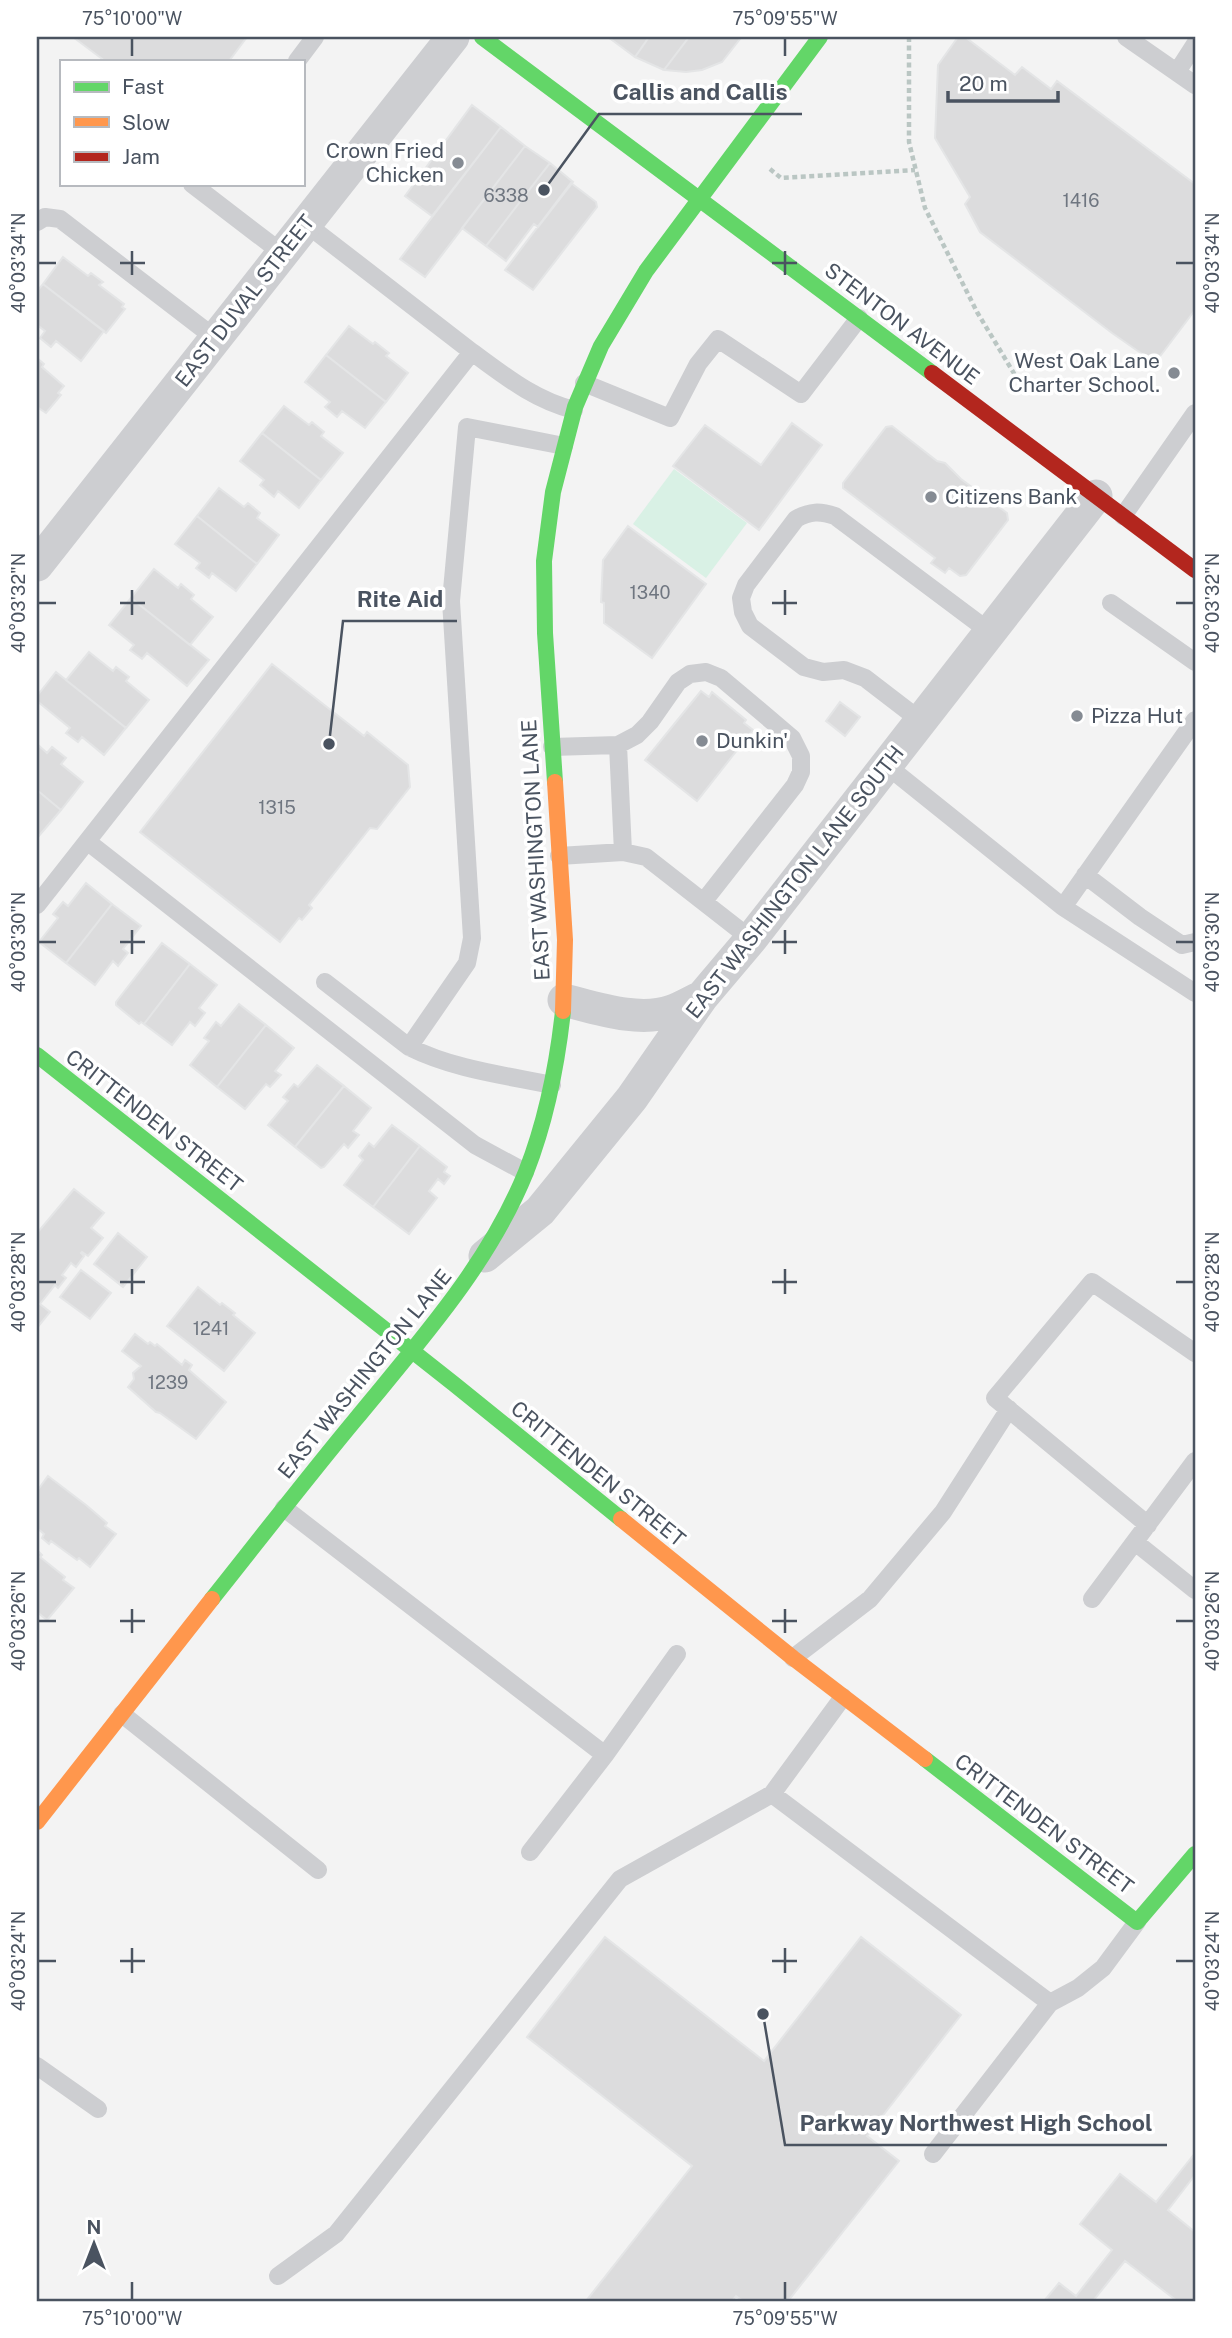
<svg xmlns="http://www.w3.org/2000/svg" width="1232" height="2338" font-family="'Public Sans',sans-serif">
<style>
.green{fill:#d9f1e5}
.building{fill:#dcdcdd;stroke:#e4e5e6;stroke-width:2}
.lines{fill:none;stroke-linecap:round;stroke-linejoin:round}
.path{stroke:#bac6c3;stroke-width:4.5;stroke-dasharray:5 3.5;stroke-linecap:butt}
.lane{stroke:#cdced1;stroke-width:18}
.street{stroke:#cdced1;stroke-width:33}
.fast{stroke:#63d668;stroke-width:16}
.slow{stroke:#ff974d;stroke-width:16}
.jam{stroke:#b3261e;stroke-width:16}
.ticks{fill:none;stroke:#4a5360;stroke-width:2.5}
.poi-dot{fill:#858b93;stroke:#fff;stroke-width:2.5}
.labels{text-anchor:middle;stroke-width:7;stroke-linejoin:round;paint-order:stroke}
.number-label{font-size:18px;fill:#6f7680}
.poi-label{font-size:21px;fill:#4a5360;stroke:#fff;text-anchor:start}
.street-label{font-size:21px;fill:#4a5360;stroke:#fff}
.leader{fill:none;stroke:#4a5360;stroke-width:2.5}
.callout-dot{fill:#4a5360;stroke:#fff;stroke-width:2.5}
.callout-label{font-size:23px;text-anchor:middle;font-weight:bold;fill:#4a5360;stroke:#fff;stroke-width:7;stroke-linejoin:round;paint-order:stroke}
.neatline{fill:none;stroke:#4a5360;stroke-width:2.5}
.ticks-label{font-size:18px;text-anchor:middle;fill:#4a5360}
</style>
<rect width="100%" height="100%" fill="#f3f3f3"/>
<path class="green" d="M674 469 747 523 706 578 633 524Z"/>
<path class="building" d="M73 37H247L229 61H105Z
M608 37H649L635 57Z
M649 37H689L664 70 635 57Z
M689 37H737L740 39 722 62 702 70 686 72 664 70Z
M958 37H965L1015 75 1022 67 1051 89 1057 81 1195 184V310L1155 363 1112 333 980 232 965 204 970 197 935 138 938 65Z
M472 105 501 127 432 216 405 196Z
M501 127 525 146 425 277 400 259Z
M525 146 550 163 486 246 462 228Z
M550 163 573 182 538 227 534 224 506 261 486 246Z
M571 183 596 202 597 207 533 290 505 270Z
M63 257 88 276 91 273 103 282 99 285 124 304 122 307 125 309 106 333 43 284Z
M43 284 104 331 81 361 56 341 51 347 40 338 45 331 37 325V291Z
M349 326 373 344 375 342 389 353 386 356 408 373 386 402 326 355Z
M326 355 386 402 365 428 342 411 337 417 325 407 330 402 305 382Z
M37 358 44 364 42 367 64 386 58 393 61 395 46 413 37 407Z
M284 406 309 425 312 422 324 432 321 436 343 453 321 480 262 433Z
M792 423 822 445 759 530 673 466 705 425 761 465Z
M892 426 937 461 945 463 961 479 1007 513 1008 520 966 575 960 576 949 568 945 573 931 563 935 558 843 488V483L886 427Z
M262 433 321 480 299 508 278 491 274 497 260 485 264 480 240 461Z
M219 488 244 507 248 503 260 513 257 518 279 535 257 564 197 516Z
M197 516 257 564 236 591 212 573 209 578 196 568 200 563 175 544Z
M628 526 706 584 652 658 604 623V603L601 602 603 560Z
M154 569 178 588 181 584 194 595 191 599 213 617 190 645 131 598Z
M131 598 209 660 187 686 147 653 142 659 130 650 134 645 109 625Z
M89 652 113 671 116 667 129 677 126 681 149 700 126 728 66 680Z
M272 664 364 736 367 732 408 765 410 787 377 829 370 828 309 905 312 908 302 920 299 918 280 942 140 832Z
M56 672 126 728 104 755 82 737 78 742 66 733 70 728 37 701V696Z
M701 691 709 697 712 692 746 720 744 723 753 730 697 801 645 760Z
M840 702 860 717 845 736 826 721Z
M37 744 47 753 52 747 66 758 61 764 83 782 61 810 37 790Z
M37 790 61 810 38 837 37 836Z
M86 883 112 904 66 963 39 942 58 918 53 914 63 902 68 906Z
M112 904 141 926 123 949 128 953 118 966 113 961 95 985 66 963Z
M162 943 190 964 144 1024 141 1022 139 1024 116 1005V1002Z
M190 964 217 985 199 1008 205 1013 195 1026 190 1022 172 1045 144 1024Z
M239 1004 266 1025 217 1087 190 1065 209 1041 204 1038 216 1022 221 1026Z
M266 1025 294 1048 275 1071 281 1075 270 1087 266 1084 245 1109 217 1087Z
M317 1065 344 1086 295 1147 268 1125 288 1101 283 1097 294 1084 298 1087Z
M344 1086 371 1108 353 1131 359 1135 348 1148 344 1144 324 1167 321 1168 295 1147Z
M392 1125 420 1146 373 1207 344 1185 363 1160 359 1156 369 1143 374 1147Z
M420 1146 447 1167 444 1172 450 1176 444 1184 438 1179 429 1191 437 1198 409 1234 373 1207Z
M74 1189 104 1213 91 1228 103 1238 88 1256 82 1252 81 1253 84 1256 76 1267 71 1263 62 1275 66 1278 58 1288 55 1285 40 1304 50 1312 37 1328V1233Z
M118 1233 147 1257 123 1287 94 1264Z
M81 1270 111 1293 90 1319 60 1297Z
M198 1287 220 1305 222 1303 235 1313 233 1315 255 1333 224 1371 167 1326Z
M135 1334 148 1344 150 1342 155 1346 157 1344 182 1365 185 1360 192 1365 189 1370 226 1402 196 1439 160 1413 156 1412 128 1387 134 1379 133 1373 141 1366 122 1351Z
M48 1476 86 1505 107 1523 105 1526 116 1534 90 1567 79 1558 77 1560 51 1541 49 1544 42 1538 44 1534 37 1528V1491Z
M37 1550 42 1555 40 1557 65 1577 63 1580 74 1588 47 1620 37 1612Z
M605 1937 764 2061 861 1937 961 2015 867 2136 899 2161 788 2301H743L736 2296 732 2301H586L692 2166 527 2037Z
M1195 2153V2175L1168 2210 1195 2232V2301H1177L1125 2261 1093 2301H1044L1059 2283 1076 2296 1112 2250 1080 2224 1120 2174 1156 2202Z"/>
<g class="lines">
<path class="path" d="M909 37V142L925 208 977 312 1021 385
M770 169 781 178 915 170"/>
<path class="lane" d="M1126 37 1195 85
M297 61 315 37
M1177 72 1195 44
M192 184 282 253
M37 222 45 217 60 219 215 338
M472 352C505 376 534 400 574 410
M584 383 670 418 698 364 718 339 801 394 859 318
M1123 516 1195 413
M1111 603 1195 662
M921 721 865 678 844 670 823 672 804 667 750 626 743 612 741 598 746 585 796 519C810 511 820 511 835 516L990 632
M618 745 623 852
M552 747 618 745 637 735 650 722 678 682 690 674 706 672 721 678 792 738 801 756V772L795 785 704 901
M886 765 1063 907 1195 720
M88 842 475 1145 525 1172
M559 856 623 852 646 857 751 939
M1085 875 1140 917 1182 945 1195 942
M37 905 472 352 305 223
M1063 907 1195 993
M325 982 409 1047
M552 1085C503 1075 453 1069 409 1047L467 963 472 938 451 601 467 427 564 446
M284 1508 605 1755 530 1852
M1148 1525 995 1398 1092 1282 1195 1353
M1135 1542 1195 1590
M1092 1599 1195 1461
M793 1658 870 1599 943 1512 1009 1409
M843 1697 772 1794 1050 2003
M122 1714 318 1870
M605 1755 677 1654
M37 2066 98 2109
M933 2154 1050 2003 1078 1988 1103 1968 1137 1922
M278 2276 336 2234 620 1879 772 1794"/>
<path class="street" d="M37 565 453 37
M564 1000C596 1008 639 1023 672 1011 683 1007 692 1001 702 997
M485 1256 540 1211 632 1098 702 997 751 939 1096 496"/>
<path class="fast" d="M482 37 932 373
M555 782 545 633 544 561 553 492 575 407 601 346 646 271 820 37
M37 1055 454 1384 621 1519
M212 1599C259 1540 306 1479 355 1420 418 1343 488 1266 526 1172 546 1121 557 1066 563 1011
M925 1759 1137 1922 1195 1854"/>
<path class="slow" d="M555 782 565 940 563 1011
M621 1519 793 1658 925 1759
M37 1822 212 1599"/>
<path class="jam" d="M932 373 1195 570"/>
</g>
<path class="ticks" d="M132 38V56M785 38V56M132 251V275M785 251V275M38 263H56M120 263H145M772 263H797M1176 263H1194M132 590V615M785 590V615M38 603H56M120 603H145M772 603H797M1176 603H1194M132 930V954M785 930V954M38 942H56M120 942H145M772 942H797M1176 942H1194M132 1269V1294M785 1269V1294M38 1282H56M120 1282H145M772 1282H797M1176 1282H1194M132 1609V1633M785 1609V1633M38 1621H56M120 1621H145M772 1621H797M1176 1621H1194M132 1948V1973M785 1948V1973M38 1961H56M120 1961H145M772 1961H797M1176 1961H1194M132 2282V2300M785 2282V2300"/>
<g class="poi-dot">
<circle cx="458" cy="163" r="7"/>
<circle cx="1174" cy="373" r="7"/>
<circle cx="931" cy="497" r="7"/>
<circle cx="1077" cy="716" r="7"/>
<circle cx="702" cy="741" r="7"/>
</g>
<g class="labels">
<g class="number-label">
<text x="506" y="202">6338</text>
<text x="1081" y="207">1416</text>
<text x="650" y="599">1340</text>
<text x="277" y="814">1315</text>
<text x="211" y="1335">1241</text>
<text x="168" y="1389">1239</text>
</g>
<g class="poi-label">
<text x="444" y="158" text-anchor="end">Crown Fried<tspan x="444" dy="24">Chicken</tspan></text>
<text x="1160" y="368" text-anchor="end">West Oak Lane<tspan x="1160" dy="24">Charter School.</tspan></text>
<text x="945" y="504">Citizens Bank</text>
<text x="1091" y="723">Pizza Hut</text>
<text x="716" y="748">Dunkin'</text>
</g>
<g class="street-label">
<text transform="translate(245 301) rotate(-52)" y="7">EAST DUVAL STREET</text>
<text transform="translate(902 324) rotate(37)" y="7">STENTON AVENUE</text>
<text transform="translate(536 850) rotate(-93)" y="7">EAST WASHINGTON LANE</text>
<text transform="translate(795 882) rotate(-52)" y="7">EAST WASHINGTON LANE SOUTH</text>
<text transform="translate(154 1121) rotate(38)" y="7">CRITTENDEN STREET</text>
<text transform="translate(365 1374) rotate(-51)" y="7">EAST WASHINGTON LANE</text>
<text transform="translate(598 1474) rotate(39)" y="7">CRITTENDEN STREET</text>
<text transform="translate(1044 1824) rotate(37)" y="7">CRITTENDEN STREET</text>
</g>
</g>
<path class="leader" d="M544 190L599 114H802M329 744L343 621H457M763 2014L785 2145H1167"/>
<g class="callout-dot">
<circle cx="544" cy="190" r="7"/>
<circle cx="329" cy="744" r="7"/>
<circle cx="763" cy="2014" r="7"/>
</g>
<g class="callout-label">
<text x="700" y="100">Callis and Callis</text>
<text x="400" y="607">Rite Aid</text>
<text x="976" y="2131">Parkway Northwest High School</text>
</g>
<rect width="1232" height="2338" fill="none" stroke="#ffffff" stroke-width="77"/>
<rect x="60" y="60" width="245" height="126" fill="#ffffff" stroke="#b7babf" stroke-width="2"/>
<rect x="74" y="82" width="35" height="10" fill="#63d668" stroke="#b7babf" stroke-width="2"/>
<text x="122" y="94" font-size="21" fill="#4a5360">Fast</text>
<rect x="74" y="117" width="35" height="10" fill="#ff974d" stroke="#b7babf" stroke-width="2"/>
<text x="122" y="130" font-size="21" fill="#4a5360">Slow</text>
<rect x="74" y="152" width="35" height="10" fill="#b3261e" stroke="#b7babf" stroke-width="2"/>
<text x="122" y="164" font-size="21" fill="#4a5360">Jam</text>
<g transform="translate(94 2244)" stroke="#ffffff" stroke-width="5" paint-order="stroke">
<path d="M0-5L12 26L0 18L-12 26Z" fill="#4a5360"/>
<text y="-10" font-size="19" font-weight="bold" text-anchor="middle" fill="#4a5360">N</text>
</g>
<path d="M948 91v10h110v-10" fill="none" stroke="#4a5360" stroke-width="3.5"/>
<text x="959" y="91" font-size="21" fill="#4a5360" stroke="#ffffff" stroke-width="5" paint-order="stroke">20 m</text>
<rect x="38" y="38" width="1156" height="2262" class="neatline"/>
<g class="ticks-label">
<text x="132" y="25">75°10'00"W</text>
<text x="785" y="25">75°09'55"W</text>
<text transform="translate(19 263) rotate(-90)" y="6">40°03'34"N</text>
<text transform="translate(1213 263) rotate(-90)" y="6">40°03'34"N</text>
<text transform="translate(19 603) rotate(-90)" y="6">40°03'32"N</text>
<text transform="translate(1213 603) rotate(-90)" y="6">40°03'32"N</text>
<text transform="translate(19 942) rotate(-90)" y="6">40°03'30"N</text>
<text transform="translate(1213 942) rotate(-90)" y="6">40°03'30"N</text>
<text transform="translate(19 1282) rotate(-90)" y="6">40°03'28"N</text>
<text transform="translate(1213 1282) rotate(-90)" y="6">40°03'28"N</text>
<text transform="translate(19 1621) rotate(-90)" y="6">40°03'26"N</text>
<text transform="translate(1213 1621) rotate(-90)" y="6">40°03'26"N</text>
<text transform="translate(19 1961) rotate(-90)" y="6">40°03'24"N</text>
<text transform="translate(1213 1961) rotate(-90)" y="6">40°03'24"N</text>
<text x="132" y="2325">75°10'00"W</text>
<text x="785" y="2325">75°09'55"W</text>
</g>
</svg>
